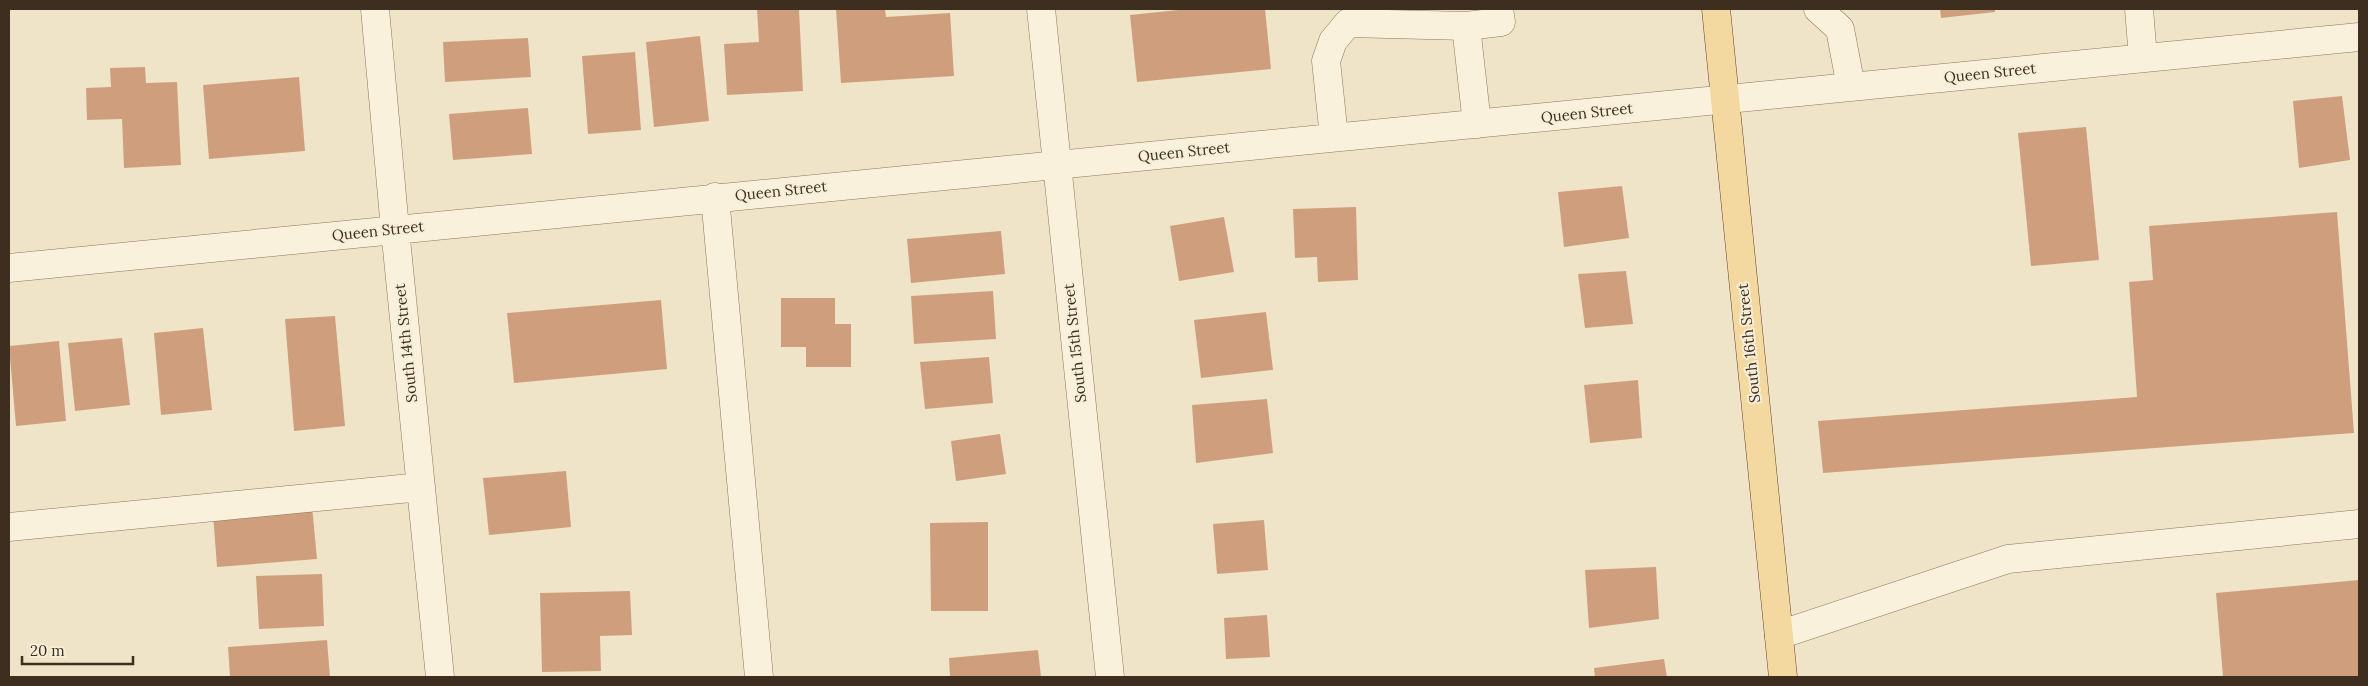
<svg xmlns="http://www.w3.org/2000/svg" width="2368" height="686" font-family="Lora,serif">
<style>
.building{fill:#cf9f7d}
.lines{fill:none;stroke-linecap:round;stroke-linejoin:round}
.minor-casing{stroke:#8d765c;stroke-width:29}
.major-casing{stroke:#5b4430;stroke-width:29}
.minor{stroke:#faf1dc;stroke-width:28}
.major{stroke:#f3d9a0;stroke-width:28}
.labels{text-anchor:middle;stroke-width:4;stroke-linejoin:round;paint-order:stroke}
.street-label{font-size:15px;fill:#3d2e20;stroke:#f7eed8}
</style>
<rect width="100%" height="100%" fill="#f0e4c8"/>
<path class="building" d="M757 9H799L803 91 727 95 724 44 759 42Z
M836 9H885L886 17 950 13 954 76 841 83Z
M1188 9H1265L1271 69 1137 82 1130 15Z
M1940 9H1995V12L1941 18Z
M700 36 709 121 654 127 646 42Z
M528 38 531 77 445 82 443 42Z
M635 52 641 130 588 134 582 56Z
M145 67 146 83 177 82 181 165 124 168 122 119 87 120 86 88 111 87 110 68Z
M299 77 305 151 209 159 203 85Z
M2342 96 2350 160 2299 168 2293 101Z
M528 108 532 154 453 160 449 114Z
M2086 127 2099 260 2031 266 2018 133Z
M1622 186 1629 238 1564 247 1558 192Z
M1356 207 1358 280 1318 282 1317 257 1295 258 1293 209Z
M2337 212 2354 433 1823 473 1818 421 2137 397 2129 282 2153 280 2149 226Z
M1224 217 1234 272 1179 281 1170 226Z
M1001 231 1005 274 911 283 907 239Z
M1626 271 1633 324 1585 328 1578 274Z
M993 291 996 339 914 344 911 296Z
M781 298H835V324H851V367H806V347H781Z
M661 300 667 369 514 383 507 313Z
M1266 312 1273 370 1201 378 1194 320Z
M335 316 345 426 294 431 285 319Z
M203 328 212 410 161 415 154 333Z
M122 338 130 405 75 411 68 343Z
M59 341 66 421 16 426 9 346Z
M989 357 993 403 925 409 920 362Z
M1638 380 1642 438 1590 443 1584 385Z
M1267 399 1273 453 1196 463 1192 405Z
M1000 434 1006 474 956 481 951 441Z
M566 471 571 527 489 535 483 478Z
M312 506 317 559 217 567 213 514Z
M1264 520 1268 570 1217 574 1213 524Z
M988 522V611H931L930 523Z
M1656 567 1659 619 1589 628 1585 570Z
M322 574 324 626 259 629 256 576Z
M2359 580V677H2223L2216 593Z
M630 591 632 635 600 636 601 671 542 672 540 593Z
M1267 615 1270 657 1226 659 1224 618Z
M327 640 330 677H230L228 647Z
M1038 650 1041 677H950L949 658Z
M1664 659 1667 677H1595L1594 668Z"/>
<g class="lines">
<defs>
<path id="minor" d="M375 9 395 229 440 677
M1041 9 1110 677
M1818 9 1840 29 1851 87
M2139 9 2143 58
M1466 26 1477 124
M1334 137 1326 61 1333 41 1348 23 1466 26 1501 22 1499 9
M715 197 759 677
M9 268 2359 37
M9 527 421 487
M1779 635 2008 559 2359 524"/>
<path id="major" d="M1716 9 1783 677"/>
</defs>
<use href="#minor" class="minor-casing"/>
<use href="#major" class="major-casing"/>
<use href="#minor" class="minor"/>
<use href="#major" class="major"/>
</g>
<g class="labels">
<g class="street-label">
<text transform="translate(1990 73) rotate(-6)" y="5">Queen Street</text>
<text transform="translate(1587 113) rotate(-6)" y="5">Queen Street</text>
<text transform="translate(1184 152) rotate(-6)" y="5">Queen Street</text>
<text transform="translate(781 191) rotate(-6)" y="5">Queen Street</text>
<text transform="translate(378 231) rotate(-6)" y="5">Queen Street</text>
<text transform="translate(406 343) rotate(-96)" y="5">South 14th Street</text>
<text transform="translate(1075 343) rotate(-96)" y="5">South 15th Street</text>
<text transform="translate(1749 343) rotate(-96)" y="5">South 16th Street</text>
</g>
</g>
<rect width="2368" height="686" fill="none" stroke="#3d2e20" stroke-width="20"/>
<path d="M22 656v8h111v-8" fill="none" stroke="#3d2e20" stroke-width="2.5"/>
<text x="30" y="656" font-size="15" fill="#3d2e20" stroke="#f7eed8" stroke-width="4" paint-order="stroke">20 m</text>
</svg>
